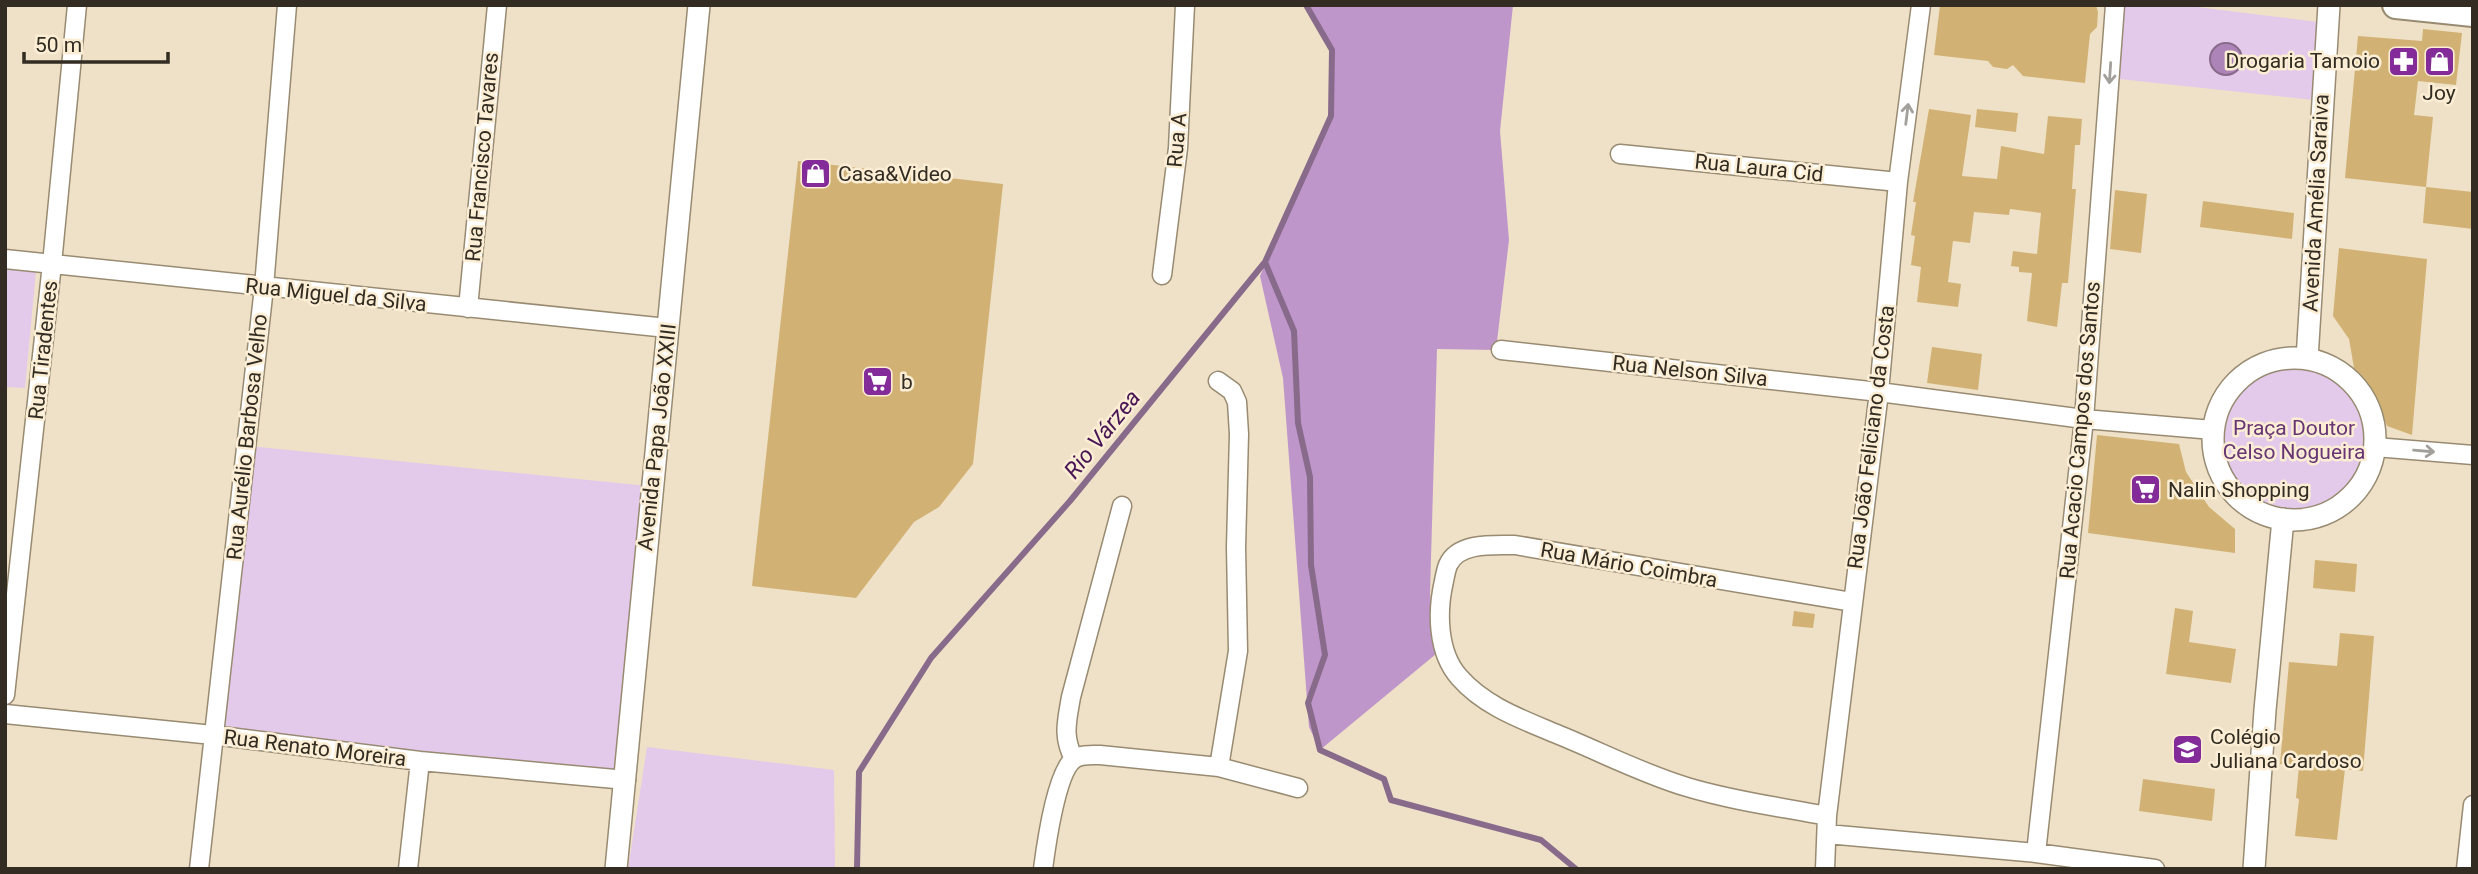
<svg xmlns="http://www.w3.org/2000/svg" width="2478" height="874" font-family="Roboto,sans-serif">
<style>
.green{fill:#e3c9ea}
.forest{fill:#bf96ca}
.water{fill:#ad84b8;stroke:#886a8b;stroke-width:2}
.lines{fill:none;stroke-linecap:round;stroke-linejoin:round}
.stream{stroke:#886a8b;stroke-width:6}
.building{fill:#d1b274}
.minor-casing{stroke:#988b72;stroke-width:21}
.tertiary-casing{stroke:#988b72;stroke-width:24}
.primary-casing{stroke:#988b72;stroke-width:30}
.minor{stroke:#fff;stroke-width:18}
.tertiary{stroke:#fff;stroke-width:21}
.primary{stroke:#fff;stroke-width:26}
.oneway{stroke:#a3a09c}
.labels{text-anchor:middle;stroke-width:5;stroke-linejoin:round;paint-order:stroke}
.poi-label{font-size:21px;fill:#322c22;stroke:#fceed4;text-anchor:start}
.street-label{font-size:21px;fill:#322c22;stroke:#fceed4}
.park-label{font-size:21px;fill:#673474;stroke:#fceed4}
.water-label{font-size:23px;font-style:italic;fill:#471454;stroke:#fceed4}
</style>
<rect width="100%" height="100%" fill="#efe1c7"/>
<path class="green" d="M2115 5H2181L2326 23 2322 101 2110 78Z
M5 258 37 260 25 388 5 387Z
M2215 440a79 79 0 1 1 158 0a79 79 0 1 1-158 0Z
M238 445 648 486 626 780 210 737Z
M647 747 834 770 835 869H628Z"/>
<path class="forest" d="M1306 5H1513L1500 131 1509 240 1496 350 1437 349 1430 594 1436 654 1320 750 1309 727 1283 378 1260 276 1331 116 1332 50Z"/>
<path class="water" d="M2210 59a16 16 0 1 1 32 0a16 16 0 1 1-32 0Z"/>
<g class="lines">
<path class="stream" d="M1265 262 1294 331 1298 423 1310 477 1311 565 1325 655 1308 703 1320 750 1384 779 1391 800 1541 840 1576 869
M857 869 859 772 931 658 1070 501 1265 262 1331 116 1332 50 1306 5"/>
</g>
<path class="building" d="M1940 5H2096L2098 12 2097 27 2090 34 2085 83 2023 76 2013 65 2007 69 1993 67 1988 61 1934 55Z
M2423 29 2462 33 2456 85 2418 81 2414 115 2433 117 2426 187 2345 178 2358 36 2422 41Z
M1929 109 1971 115 1962 176 1997 179 2001 146 2044 154 2048 116 2082 119 2080 145H2075L2072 189H2076L2068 283H2062L2057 327 2027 321 2032 273 2019 272V267L2011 266 2013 251 2037 254 2041 213 2010 209 2009 215 1974 212 1970 243 1953 241 1948 282 1961 284 1958 307 1917 302 1921 267 1911 265 1915 236 1911 235 1916 202H1913Z
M1977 109 2018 113 2016 132 1975 127Z
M798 161 1003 184 973 464 939 507 914 522 856 598 752 586Z
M2426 187 2473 192V229L2423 223Z
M2115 190 2147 194 2141 253 2110 249Z
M2203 201 2294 213 2292 239 2200 227Z
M2339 248 2427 259 2412 435 2387 426 2380 407 2354 368 2349 339 2333 316Z
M1932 347 1982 354 1978 390 1927 383Z
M2097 435 2179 444 2186 472 2209 507 2235 529V553L2088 533Z
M2315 560 2357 564 2355 592 2313 588Z
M2175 608 2193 611 2189 642 2236 649 2231 683 2166 674Z
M1794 611 1815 614 1813 628 1792 626Z
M2340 633 2374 636 2363 771 2345 769 2337 840 2295 836 2299 799 2296 798 2299 766 2280 764 2289 662 2337 666Z
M2143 779 2215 789 2212 821 2139 811Z"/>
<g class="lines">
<defs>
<path id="minor" d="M1620 154 1898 182
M5 259 667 328
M1162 275 1178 148 1185 5
M468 308 497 5
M1501 350 1879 392 2084 419 2213 430
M1218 381 1232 391 1237 402 1239 434 1236 547 1238 651 1219 767
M2375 447 2473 455
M5 695 52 264 77 5
M5 714 213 735 420 761 626 780
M1074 759C1062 736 1067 721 1071 697L1122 506
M1827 816C1781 807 1733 801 1687 787 1643 774 1601 752 1559 735 1524 720 1485 707 1459 677 1437 652 1437 611 1444 581 1445 576 1446 570 1448 565 1458 542 1494 545 1515 545L1852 602
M1827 834 2036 853 2155 869
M2036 853 2084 419 2115 5
M199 869 264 287 287 5
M408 869 420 761
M1043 869C1046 846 1056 772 1074 759 1081 754 1092 755 1100 755L1219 767 1298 788
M1825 869 1827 816 1879 392 1898 182 1921 5
M2466 869 2473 805"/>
<path id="tertiary" d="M2213 439a81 81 0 1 1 162 0a81 81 0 1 1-162 0Z
M2307 359 2329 5
M616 869 699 5
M2254 869 2265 710 2283 519"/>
<path id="primary" d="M2396 5 2473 13"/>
</defs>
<use href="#minor" class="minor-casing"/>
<use href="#tertiary" class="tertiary-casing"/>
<use href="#primary" class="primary-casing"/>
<use href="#minor" class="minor"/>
<use href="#tertiary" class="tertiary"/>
<use href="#primary" class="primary"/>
</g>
<defs><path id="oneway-shaft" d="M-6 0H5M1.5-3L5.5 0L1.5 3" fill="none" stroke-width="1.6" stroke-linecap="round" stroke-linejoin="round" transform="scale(1.75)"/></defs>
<g class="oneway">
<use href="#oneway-shaft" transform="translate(2110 73) rotate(94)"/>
<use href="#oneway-shaft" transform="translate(1907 114) rotate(-83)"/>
<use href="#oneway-shaft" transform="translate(2424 451) rotate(5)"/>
</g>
<defs>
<symbol id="pharmacy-square" viewBox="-11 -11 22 22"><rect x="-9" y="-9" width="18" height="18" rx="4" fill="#832b99" stroke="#fceed4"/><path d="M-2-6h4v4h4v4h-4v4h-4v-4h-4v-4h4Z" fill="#fff"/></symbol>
<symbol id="shop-square" viewBox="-11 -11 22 22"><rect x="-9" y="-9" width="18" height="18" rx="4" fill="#832b99" stroke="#fceed4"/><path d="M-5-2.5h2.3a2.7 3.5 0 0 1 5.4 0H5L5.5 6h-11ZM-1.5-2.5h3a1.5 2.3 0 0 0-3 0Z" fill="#fff"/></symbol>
<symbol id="supermarket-square" viewBox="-11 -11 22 22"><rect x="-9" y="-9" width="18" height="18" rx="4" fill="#832b99" stroke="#fceed4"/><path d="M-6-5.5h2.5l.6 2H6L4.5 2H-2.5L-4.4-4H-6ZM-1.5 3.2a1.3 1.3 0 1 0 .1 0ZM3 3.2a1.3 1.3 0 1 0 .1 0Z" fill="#fff"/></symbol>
<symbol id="school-square" viewBox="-11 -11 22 22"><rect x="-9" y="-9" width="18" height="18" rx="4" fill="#832b99" stroke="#fceed4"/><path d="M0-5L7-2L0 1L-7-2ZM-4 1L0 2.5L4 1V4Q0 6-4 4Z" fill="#fff"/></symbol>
</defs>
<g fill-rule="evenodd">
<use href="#pharmacy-square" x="2386" y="44" width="35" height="35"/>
<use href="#shop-square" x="2422" y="44" width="35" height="35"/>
<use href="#shop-square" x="798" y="156" width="35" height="35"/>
<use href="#supermarket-square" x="860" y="364" width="35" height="35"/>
<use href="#supermarket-square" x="2128" y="472" width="35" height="35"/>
<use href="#school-square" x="2170" y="732" width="35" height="35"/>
</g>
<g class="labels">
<g class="poi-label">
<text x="2380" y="68" text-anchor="end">Drogaria Tamoio</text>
<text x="2439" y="100" text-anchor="middle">Joy</text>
<text x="838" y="181">Casa&amp;Video</text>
<text x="901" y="389">b</text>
<text x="2168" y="497">Nalin Shopping</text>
<text x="2210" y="744">Colégio<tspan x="2210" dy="24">Juliana Cardoso</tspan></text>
</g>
<g class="street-label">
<text transform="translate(1177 140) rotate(-85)" y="7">Rua A</text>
<text transform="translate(482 157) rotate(-85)" y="7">Rua Francisco Tavares</text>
<text transform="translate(1759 168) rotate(6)" y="7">Rua Laura Cid</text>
<text transform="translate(2316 203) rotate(-87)" y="7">Avenida Amélia Saraiva</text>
<text transform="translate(336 295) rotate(6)" y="7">Rua Miguel da Silva</text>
<text transform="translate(43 350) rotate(-84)" y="7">Rua Tiradentes</text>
<text transform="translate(1690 371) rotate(6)" y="7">Rua Nelson Silva</text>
<text transform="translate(2080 430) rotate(-85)" y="7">Rua Acacio Campos dos Santos</text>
<text transform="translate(247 437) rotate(-84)" y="7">Rua Aurélio Barbosa Velho</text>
<text transform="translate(657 437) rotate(-84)" y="7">Avenida Papa João XXIII</text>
<text transform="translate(1871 437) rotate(-83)" y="7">Rua João Feliciano da Costa</text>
<text transform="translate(1629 565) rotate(10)" y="7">Rua Mário Coimbra</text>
<text transform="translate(315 748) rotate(7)" y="7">Rua Renato Moreira</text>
</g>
<g class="park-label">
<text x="2294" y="435">Praça Doutor<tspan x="2294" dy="24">Celso Nogueira</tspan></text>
</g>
<g class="water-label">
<text transform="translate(1102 434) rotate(-51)" y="8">Rio Várzea</text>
</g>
</g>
<rect width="2478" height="874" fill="none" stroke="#322c22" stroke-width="14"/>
<path d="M24 52v10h144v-10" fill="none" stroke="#322c22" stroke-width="3.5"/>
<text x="35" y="52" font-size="21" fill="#322c22" stroke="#fceed4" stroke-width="5" paint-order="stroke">50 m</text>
</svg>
